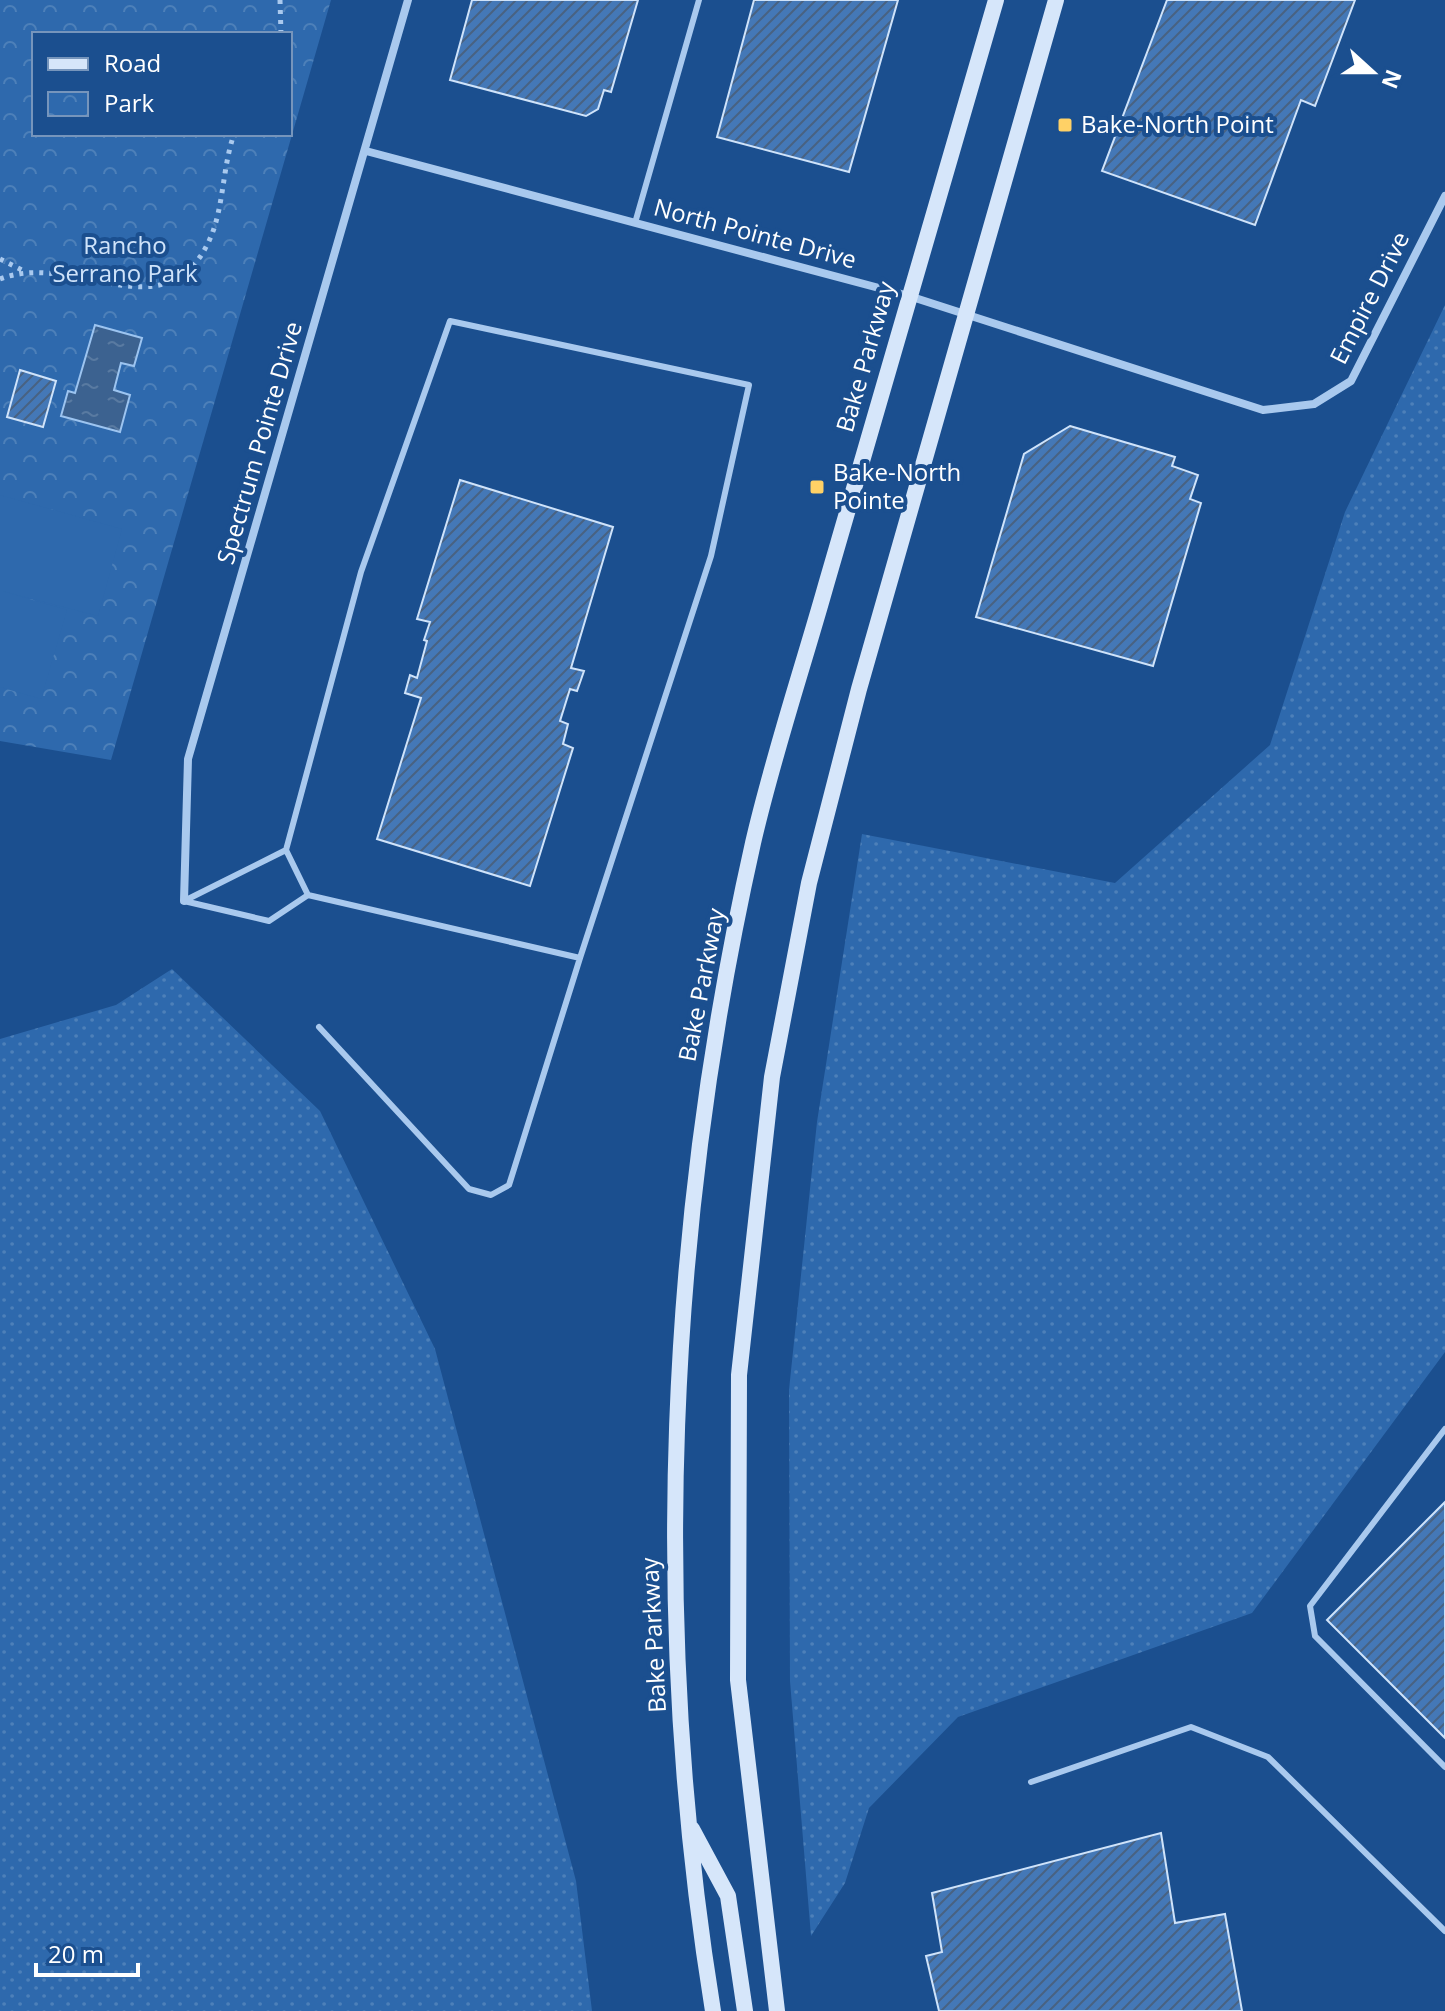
<svg xmlns="http://www.w3.org/2000/svg" width="1445" height="2011" font-family="'Open Sans',sans-serif">
<style>
.grass{fill:url(#grass-dots)}
.park{fill:url(#park-crowns);fill-rule:evenodd}
.pitch{fill:#2e69ad}
.water{fill:url(#water-ripples);stroke:#9cc4f0;stroke-width:2}
.building{fill:url(#building-hatch);stroke:#cfe3fa;stroke-width:2}
.lines{fill:none;stroke-linecap:round;stroke-linejoin:round}
.path{stroke:#a9c9ee;stroke-width:5;stroke-dasharray:4 6;stroke-linecap:butt}
.service{stroke:#a9c9ee;stroke-width:6}
.minor{stroke:#a9c9ee;stroke-width:8}
.secondary{stroke:#d6e6fa;stroke-width:16}
.poi-dot{fill:#ffd166;stroke:#1b4f8f;stroke-width:3}
.labels{text-anchor:middle;stroke-width:8;stroke-linejoin:round;paint-order:stroke}
.poi-label{font-size:24px;fill:#fff;stroke:#1b4f8f;text-anchor:start}
.street-label{font-size:24px;fill:#fff;stroke:#1b4f8f}
.park-label{font-size:24px;fill:#cfe3fa;stroke:#1b4f8f}
</style>
<defs>
<pattern id="grass-dots" width="8" height="8" patternUnits="userSpaceOnUse" patternTransform="scale(2)"><rect width="8" height="8" fill="#2e69ad"/><path d="M2 2h.1M6 6h.1" fill="none" stroke="#4d80b9" stroke-width="1.8" stroke-linecap="round"/></pattern>
<pattern id="park-crowns" width="20" height="18" patternUnits="userSpaceOnUse" patternTransform="scale(2)"><rect width="20" height="18" fill="#2e69ad"/><path d="M2 6a3 3 0 1 1 6 0M12 15a3 3 0 1 1 6 0" fill="none" stroke="#4d80b9"/></pattern>
<pattern id="water-ripples" width="26" height="14" patternUnits="userSpaceOnUse" patternTransform="scale(2)"><rect width="26" height="14" fill="#3c6290"/><path d="M2 4q2-2 4 0t4 0M15 11q2-2 4 0t4 0" fill="none" stroke="#597aa1"/></pattern>
<pattern id="building-hatch" width="6" height="6" patternUnits="userSpaceOnUse" patternTransform="scale(2)"><rect width="6" height="6" fill="#4478b7"/><path d="M-1 1l2-2M0 6l6-6M5 7l2-2" fill="none" stroke="#486282"/></pattern>
</defs>
<rect width="100%" height="100%" fill="#1b4f8f"/>
<path class="grass" d="M1445 305V1352L1252 1613 958 1717 869 1808 845 1883 811 1936 790 1681 789 1390 817 1122 862 834 1115 883 1270 745 1345 512Z
M172 969 320 1111 435 1349 576 1881 592 2011H0V1039L116 1005Z"/>
<path class="park" d="M0 0H331L111 760 0 741ZM34 34H290V134H34Z"/>
<path class="pitch" d="M0 495 122 529 98 616 2 591 67 610 41 699 0 687Z"/>
<path class="water" d="M95 325 142 338 134 366 121 363 114 390 130 395 120 432 61 416 68 391 75 393Z"/>
<path class="building" d="M472 0H638L611 92 604 90 598 109 586 116 450 80Z
M754 0H898L849 172 717 137Z
M1167 0H1355L1315 106 1301 100 1255 225 1102 171Z
M20 370 56 381 43 427 7 417Z
M1070 426 1175 457 1172 466 1198 475 1190 499 1201 503 1153 666 976 617 1024 454Z
M460 480 613 527 571 668 584 671 577 691 570 689 560 721 568 724 563 744 573 748 530 886 377 839 421 698 405 693 410 675 417 678 427 641 424 640 430 622 417 619Z
M1445 1502V1738L1327 1620Z
M1161 1833 1175 1923 1225 1914 1242 2011H939L926 1956 942 1952 932 1893Z"/>
<g class="lines">
<path class="path" d="M280 0 281 34
M0 259 24 271
M0 279C75 250 165 335 209 241 224 209 222 169 234 134"/>
<path class="service" d="M635 223 699 0
M184 901 286 850 361 572 450 321 749 385 711 556 580 958 308 895 286 850
M184 901 269 921 308 895
M319 1027 469 1189 491 1195 509 1185 580 958
M1445 1429 1310 1606 1315 1636 1445 1767
M1031 1782 1191 1727 1268 1757 1445 1931"/>
<path class="minor" d="M366 151 909 296 1263 410 1314 404 1351 381 1445 196
M184 901 188 759 408 0"/>
<path class="secondary" d="M692 1829 728 1896 745 2011
M713 2011C650 1624 667 1225 753 843 773 756 802 670 826 585 882 389 941 195 996 0
M777 2011 738 1680 739 1375 772 1077 809 883 859 689 1056 0"/>
</g>
<g class="poi-dot">
<rect x="1057" y="117" width="16" height="16" rx="4"/>
<rect x="809" y="479" width="16" height="16" rx="4"/>
</g>
<g class="labels">
<g class="poi-label">
<text x="1081" y="133">Bake-North Point</text>
<text x="833" y="481">Bake-North<tspan x="833" dy="28">Pointe</tspan></text>
</g>
<g class="street-label">
<text transform="translate(755 234) rotate(15)" y="8">North Pointe Drive</text>
<text transform="translate(1370 298) rotate(-63)" y="8">Empire Drive</text>
<text transform="translate(866 357) rotate(-74)" y="8">Bake Parkway</text>
<text transform="translate(260 443) rotate(-74)" y="8">Spectrum Pointe Drive</text>
<text transform="translate(702 985) rotate(-79)" y="8">Bake Parkway</text>
<text transform="translate(654 1635) rotate(-93)" y="8">Bake Parkway</text>
</g>
<g class="park-label">
<text x="125" y="254">Rancho<tspan x="125" dy="28">Serrano Park</tspan></text>
</g>
</g>
<rect x="32" y="32" width="260" height="104" fill="#1b4f8f" stroke="#7695bc" stroke-width="2"/>
<rect x="48" y="58" width="40" height="12" fill="#d6e6fa" stroke="#7695bc" stroke-width="2"/>
<text x="104" y="72" font-size="24" fill="#ffffff">Road</text>
<rect x="48" y="92" width="40" height="24" fill="url(#park-crowns)" stroke="#7695bc" stroke-width="2"/>
<text x="104" y="112" font-size="24" fill="#ffffff">Park</text>
<g transform="translate(1373 72) rotate(111)" stroke="#1b4f8f" stroke-width="6" paint-order="stroke">
<path d="M0-6L14 30L0 20L-14 30Z" fill="#ffffff"/>
<text y="-12" font-size="22" font-weight="bold" text-anchor="middle" fill="#ffffff">N</text>
</g>
<path d="M36 1963v12h102v-12" fill="none" stroke="#ffffff" stroke-width="4"/>
<text x="48" y="1963" font-size="24" fill="#ffffff" stroke="#1b4f8f" stroke-width="6" paint-order="stroke">20 m</text>
</svg>
